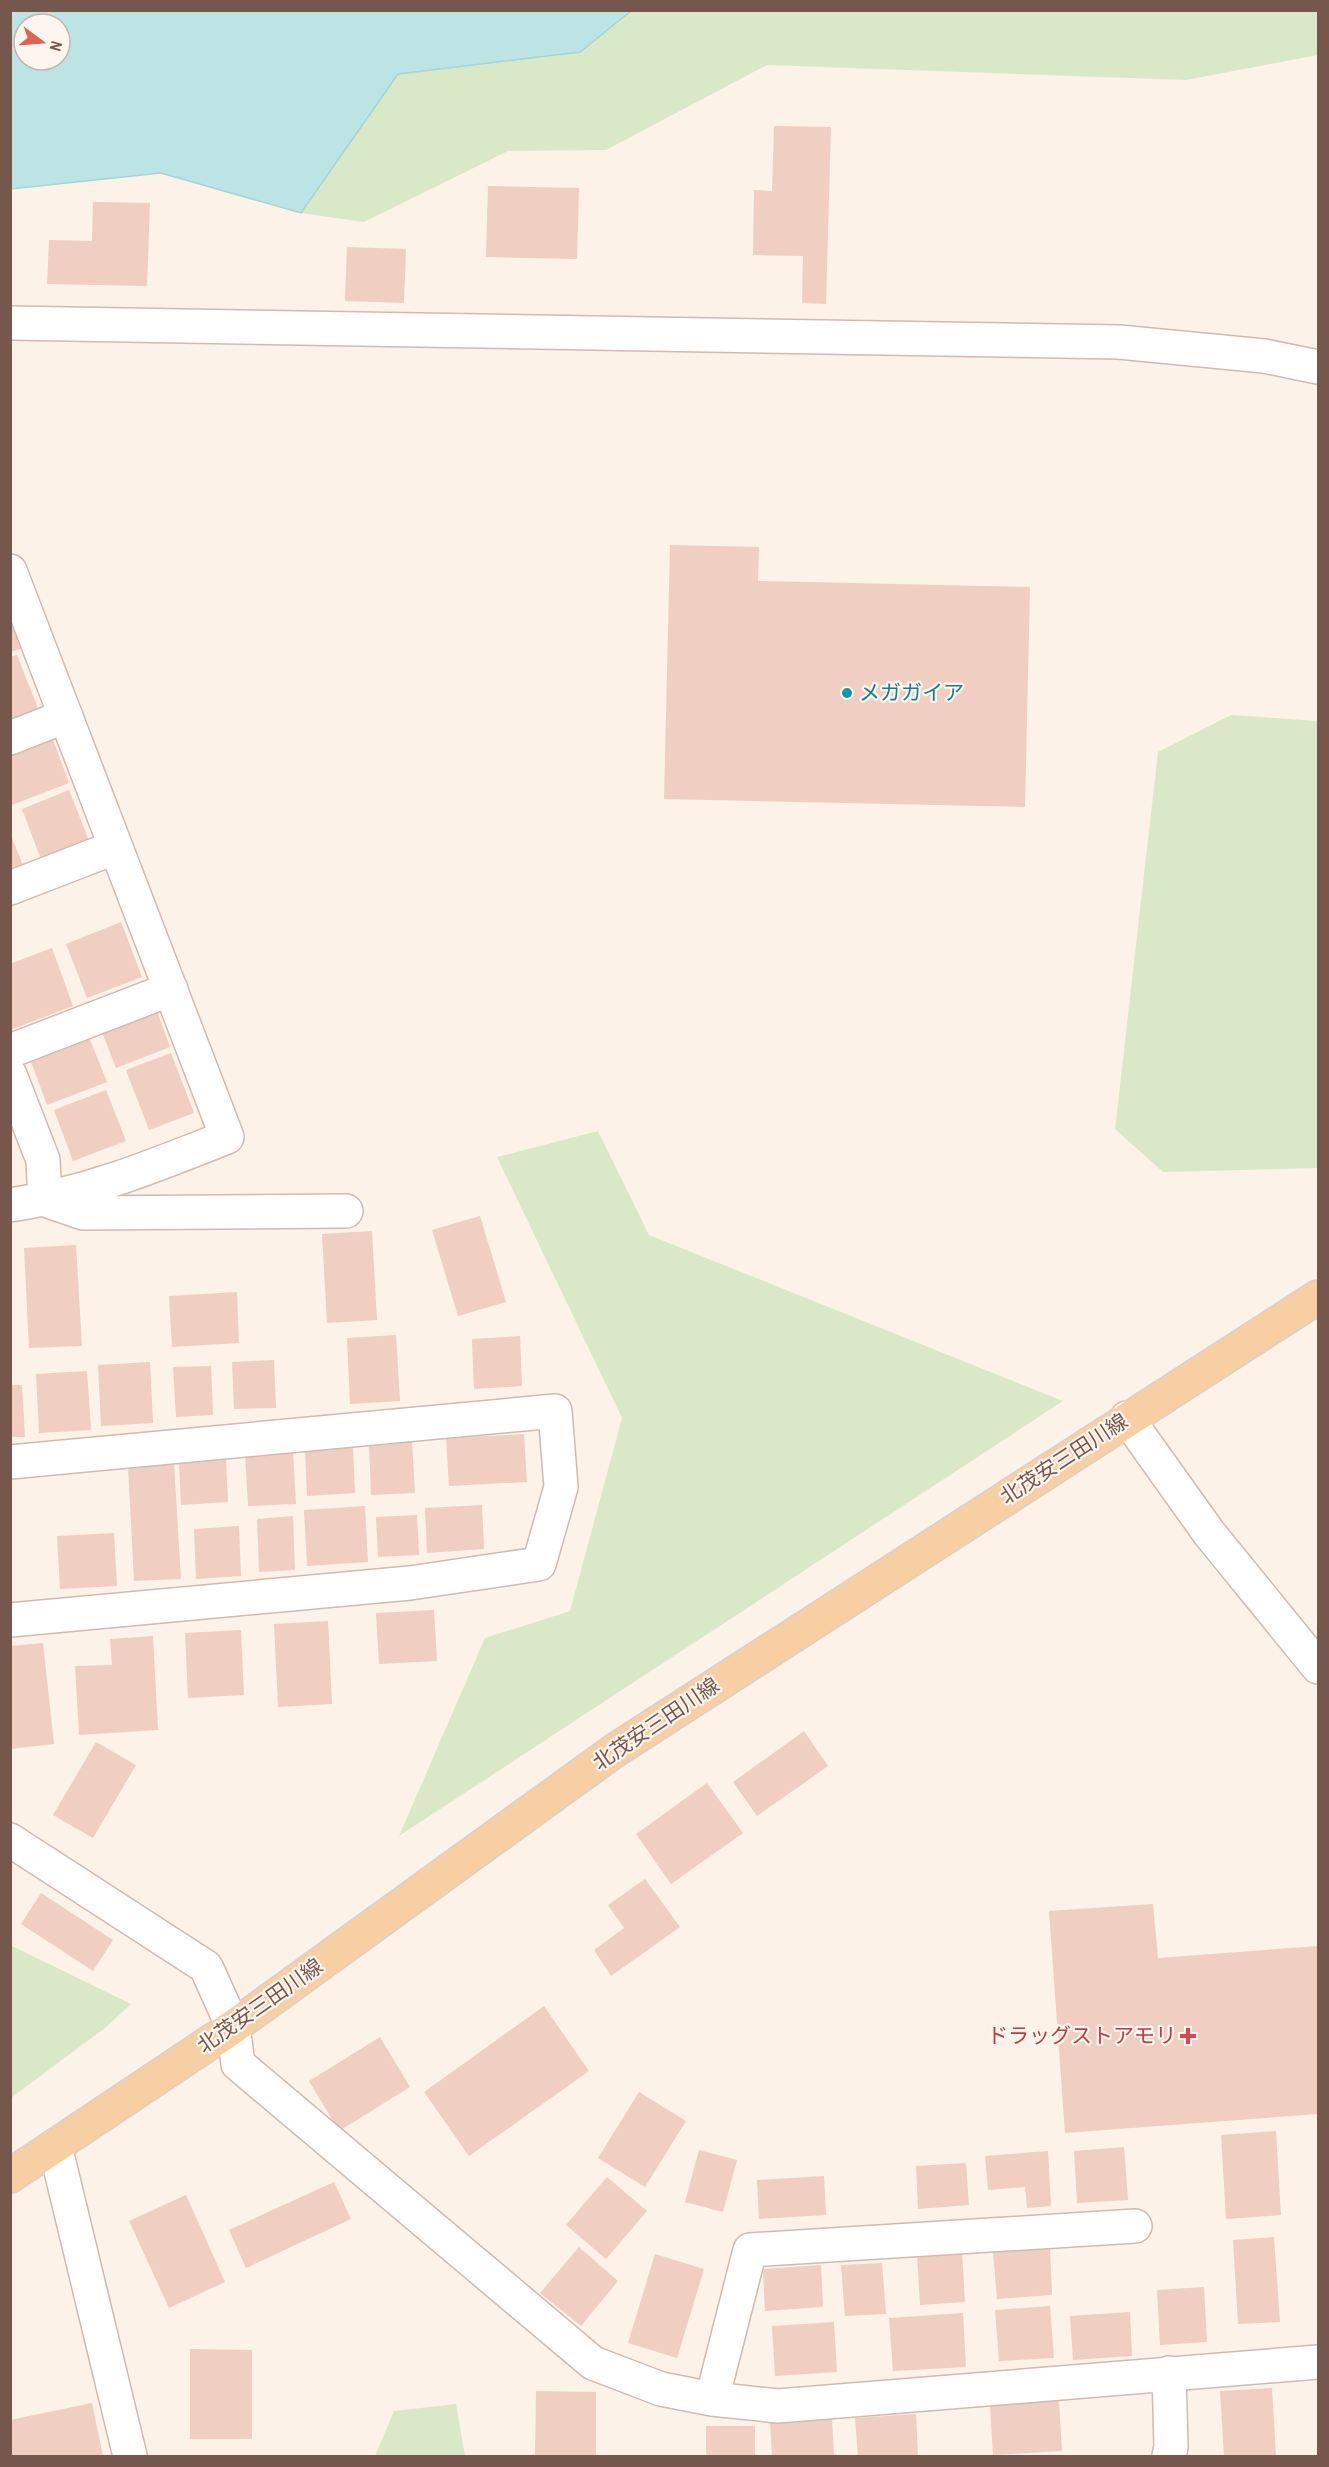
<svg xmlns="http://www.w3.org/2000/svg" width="1329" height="2467" font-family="'Archivo Narrow','Noto Sans JP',sans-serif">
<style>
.green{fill:#d9e9c7}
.water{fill:#bde4e5;stroke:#a3d4d6;stroke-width:1.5;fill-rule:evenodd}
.building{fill:#f0cec1}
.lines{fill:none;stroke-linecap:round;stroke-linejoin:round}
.street-casing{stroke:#cfbbb1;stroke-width:36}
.secondary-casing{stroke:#d2baaf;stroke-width:36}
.primary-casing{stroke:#d8d0cd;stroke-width:36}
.street{stroke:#fff;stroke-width:33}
.secondary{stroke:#fff;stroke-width:33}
.primary{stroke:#f7cfa3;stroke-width:33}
.culture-dot{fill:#0f9aa8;stroke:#fef6ee;stroke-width:2}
.health-dot{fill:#e0444e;stroke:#fef6ee;stroke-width:2}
.labels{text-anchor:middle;stroke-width:4.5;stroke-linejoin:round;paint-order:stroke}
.culture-label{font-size:21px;fill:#0d838f;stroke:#fef6ee;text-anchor:start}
.street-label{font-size:21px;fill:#75574d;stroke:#fef6ee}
.health-label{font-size:21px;fill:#be3a42;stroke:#fef6ee;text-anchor:end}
</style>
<rect width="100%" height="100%" fill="#fcf2e8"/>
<path class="green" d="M631 11H1318V55L1186 80 767 65 606 150 508 151 364 222 301 213 398 74 580 52Z
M1231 715 1318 721V1168L1163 1172 1115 1129 1158 752Z
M598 1131 649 1235 1063 1401 399 1836 485 1638 570 1611 622 1418 497 1157Z
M10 1945 131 2004 105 2028 11 2098Z
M456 2404 465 2456H375L394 2411Z"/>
<path class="water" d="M11 10H631V11L580 52 398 74 301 213 161 173 11 189ZM24 24H60V60H24Z"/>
<path class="building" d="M774 126 831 127 826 304 802 303 803 256 753 255 754 190 772 191Z
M488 186 579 188 577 259 486 257Z
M93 202 150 203 147 286 47 284 49 240 92 241Z
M347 247 406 249 404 303 345 301Z
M670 545 759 547 758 581 1030 587 1025 807 664 799Z
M10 616 23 648 10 652Z
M17 655 39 711 10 723V657Z
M52 737 69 783 12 805 10 753Z
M69 790 90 843 42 862 22 809Z
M10 833 24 868 10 873Z
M121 922 142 977 87 998 66 944Z
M52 948 73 1006 10 1030V964Z
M157 1011 170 1047 116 1068 102 1032Z
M89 1037 107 1082 47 1105 30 1059Z
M171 1053 194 1113 149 1130 126 1070Z
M106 1090 126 1141 73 1161 54 1110Z
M480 1216 506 1302 458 1316 432 1230Z
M372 1231 377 1320 327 1323 322 1234Z
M76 1245 82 1346 29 1348 24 1248Z
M237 1292 239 1343 172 1347 169 1296Z
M396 1335 400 1401 350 1404 347 1338Z
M520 1336 522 1386 474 1389 472 1339Z
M274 1360 276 1408 234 1409 232 1362Z
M150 1362 153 1423 101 1426 98 1365Z
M211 1366 213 1415 176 1417 173 1367Z
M87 1371 91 1430 39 1433 36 1374Z
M10 1385H22L25 1437H10Z
M524 1434 527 1482 449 1486 446 1438Z
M412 1441 415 1493 371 1495 369 1443Z
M353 1447 355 1493 307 1496 305 1450Z
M293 1451 296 1504 248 1506 245 1454Z
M226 1460 228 1502 181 1505 179 1463Z
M174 1463 181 1579 134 1581 128 1466Z
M482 1505 484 1549 427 1553 425 1508Z
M365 1506 368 1562 307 1566 304 1510Z
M417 1515 419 1555 378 1557 376 1517Z
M293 1516 295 1570 259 1572 257 1519Z
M239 1526 241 1576 196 1579 194 1529Z
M114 1533 117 1586 60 1589 57 1536Z
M434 1610 437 1661 379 1664 376 1613Z
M328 1621 332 1704 278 1707 274 1624Z
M241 1630 244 1695 188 1698 185 1633Z
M153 1636 158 1730 79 1735 75 1666 112 1665 110 1639Z
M43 1643 54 1744 10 1749V1646Z
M804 1731 828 1766 757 1816 733 1782Z
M96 1742 136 1765 93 1838 53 1815Z
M707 1783 743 1833 671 1884 636 1834Z
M645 1879 680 1927 611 1976 594 1950 624 1928 608 1905Z
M41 1893 113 1940 93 1971 21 1924Z
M1153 1904 1158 1958 1318 1946V2114L1065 2133 1049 1911Z
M544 2006 589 2071 469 2156 424 2092Z
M380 2037 410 2087 339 2131 309 2081Z
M639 2092 686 2121 645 2187 598 2158Z
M1276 2131 1281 2215 1226 2219 1221 2135Z
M1124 2147 1128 2200 1077 2203 1074 2151Z
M699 2150 737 2160 723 2212 685 2202Z
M1048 2151 1051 2206 1027 2208 1025 2187 988 2190 985 2156Z
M966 2163 969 2205 918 2209 916 2166Z
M824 2176 826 2215 759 2219 757 2180Z
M607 2177 647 2211 606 2259 566 2225Z
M334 2182 351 2219 246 2268 229 2230Z
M186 2195 225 2282 169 2308 129 2221Z
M1274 2237 1280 2322 1238 2324 1233 2240Z
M579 2247 618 2281 581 2326 540 2293Z
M1050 2248 1052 2295 997 2299 993 2252Z
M962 2251 965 2302 920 2305 917 2255Z
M655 2254 704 2269 677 2358 628 2343Z
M882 2263 886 2314 845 2316 841 2265Z
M821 2265 823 2307 765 2311 763 2269Z
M1204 2287 1207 2342 1160 2345 1157 2290Z
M1050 2306 1054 2358 999 2361 995 2310Z
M1130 2312 1132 2356 1073 2360 1070 2316Z
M963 2313 966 2367 893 2371 889 2318Z
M834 2322 837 2372 775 2376 772 2326Z
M190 2349 252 2350V2439H190Z
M1272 2388 1276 2456H1224L1220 2391Z
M536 2391 596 2392V2456H535Z
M1059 2401 1062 2451 993 2455 990 2406Z
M92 2403 103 2456H10V2420Z
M916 2414 918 2456H858L855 2418Z
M832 2418 834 2456H772L770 2422Z
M706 2426H755V2456H706Z"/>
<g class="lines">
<defs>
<path id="street" d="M10 323 1119 342 1264 356 1318 367
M10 571 227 1137C156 1165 86 1194 10 1205
M10 738 66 716
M10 888 116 847
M10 1051 171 989
M10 1075 43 1160 45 1200
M45 1200 83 1213 346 1211
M10 1462 555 1411 561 1487 539 1564 410 1583 10 1620
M10 1840 206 1967 233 2027 238 2064 593 2363 661 2389 712 2399 778 2406 1318 2362
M55 2146 130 2456
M712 2399 750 2250 1135 2226
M1169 2456 1171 2447 1169 2373"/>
<path id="secondary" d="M1127 1418 1209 1533 1318 1667"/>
<path id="primary" d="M10 2176 233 2027 614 1751 1318 1297"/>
</defs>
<use href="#street" class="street-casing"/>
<use href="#secondary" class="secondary-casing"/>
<use href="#primary" class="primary-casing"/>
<use href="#street" class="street"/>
<use href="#secondary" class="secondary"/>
<use href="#primary" class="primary"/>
</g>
<circle class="culture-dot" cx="847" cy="693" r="6"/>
<path class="health-dot" d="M1185 2027h6v6h6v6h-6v6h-6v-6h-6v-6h6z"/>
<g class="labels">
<g class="culture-label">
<text x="859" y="700">メガガイア</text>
</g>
<g class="street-label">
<text transform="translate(1064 1459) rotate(-33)" y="7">北茂安三田川線</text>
<text transform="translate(656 1724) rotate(-34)" y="7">北茂安三田川線</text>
<text transform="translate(260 2006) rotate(-35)" y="7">北茂安三田川線</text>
</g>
<g class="health-label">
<text x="1176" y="2043">ドラッグストアモリ</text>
</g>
</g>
<rect width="1329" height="2467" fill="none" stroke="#75574d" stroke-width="24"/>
<g transform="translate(42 42) rotate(106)"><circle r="28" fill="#fef6ee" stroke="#c7b6ae" stroke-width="1.5"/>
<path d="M0-4.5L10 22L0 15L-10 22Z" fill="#e06252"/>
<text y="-9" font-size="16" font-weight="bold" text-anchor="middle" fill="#75574d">N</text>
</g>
</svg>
